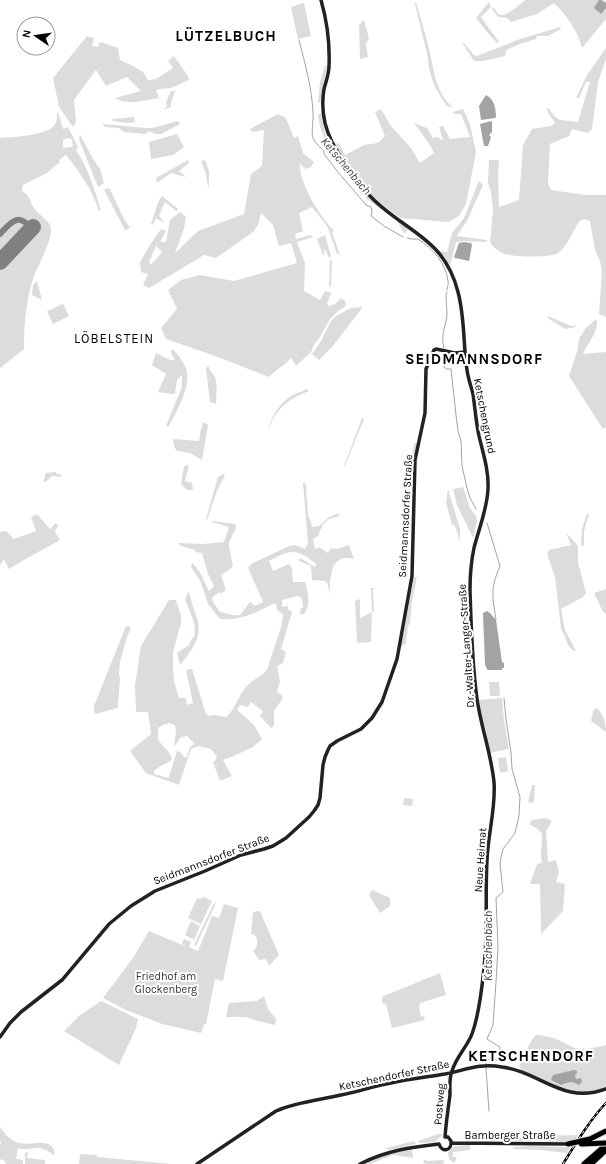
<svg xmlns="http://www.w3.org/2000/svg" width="606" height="1164" font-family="Karla,sans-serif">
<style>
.green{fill:#dcdcdc;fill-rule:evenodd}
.water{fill:#a3a3a3}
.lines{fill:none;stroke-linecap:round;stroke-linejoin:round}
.stream{stroke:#a3a3a3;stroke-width:1}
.taxiway{stroke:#808080;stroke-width:6}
.runway{stroke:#808080;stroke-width:16}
.highway-casing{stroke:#dbdbdb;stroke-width:7}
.secondary{stroke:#222;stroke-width:3.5}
.highway{stroke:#000;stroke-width:5}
.rail-casing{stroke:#000;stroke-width:2.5}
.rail{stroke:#fff;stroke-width:1;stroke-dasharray:3;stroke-linecap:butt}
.highway-bridge-casing{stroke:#dbdbdb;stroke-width:7;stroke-linecap:butt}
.highway-bridge{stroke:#000;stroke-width:5}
.labels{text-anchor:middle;stroke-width:4;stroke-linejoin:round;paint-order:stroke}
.street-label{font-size:11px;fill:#000;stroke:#fff}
.park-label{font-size:11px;fill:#333;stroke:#fff}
.water-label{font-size:12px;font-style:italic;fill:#444;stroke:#fff}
.quarter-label{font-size:13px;letter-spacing:1px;fill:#000;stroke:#fff}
.district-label{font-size:15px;font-weight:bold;letter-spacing:1px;fill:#000;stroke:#fff}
</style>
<rect width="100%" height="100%" fill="#fff"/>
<path class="green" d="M525 0H604L606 2V19L582 48C578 31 566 15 554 3L537 14 511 22 507 18 498 17 492 9 494 8C496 11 497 14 500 15 506 17 520 4 525 0Z
M416 2C421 19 426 36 430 53 434 72 437 95 453 107L447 106C437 93 428 75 428 58L415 4Z
M489 2 491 7 481 17 499 42 497 43 487 32 476 18Z
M304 3 311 36 298 39 291 7Z
M364 20 369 38 366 44 368 57 360 59 359 25Z
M560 27 561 29 548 36H537L536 39 520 44 506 50 505 56 483 61H474L462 42H463L474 55 477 56 520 39Z
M87 36 94 38 92 46 98 47 100 42 118 48 120 60 133 66 143 72 148 80 156 79 173 68 168 61 174 56 188 76 189 80C182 82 177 86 170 88 165 89 161 88 156 90L159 98C145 100 128 106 115 98L141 91 127 77 106 86 96 70 74 100 76 122 73 127 59 107 53 78Z
M606 48V59L598 82 592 129 588 133 572 129 569 136 550 144 548 183 551 190 586 195H606V317L599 314 602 271 600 261 595 250 590 221C586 219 582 218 579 222 577 224 576 228 574 230 570 238 565 248 558 253 550 258 514 257 505 254 499 252 494 248 490 243L493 210 491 192 488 183 489 160H499L498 175 499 207 519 200 523 145 532 129 551 126 555 123 546 109 548 108 555 117 560 120 578 122 590 82H586L579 98H576L587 75Z
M325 66H327L320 103H318L320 82Z
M171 91H175L171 102V107L163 110 167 106 166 102Z
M381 109 391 126 411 148 420 163 434 153 430 145 414 123 427 128 433 138 437 137 443 140 439 127 443 126 450 139 470 137 461 114H454L453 112 463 109 470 124 476 152 466 204 459 216 448 222 400 218 372 197 359 180 342 157 336 144 339 143 345 155 364 145 378 143 385 136 375 112Z
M57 112 59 115 63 129 68 127 78 147 76 150C88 168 95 190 101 211H99C92 190 80 172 66 155L59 160 60 162 47 173 23 185 22 191C30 195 30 202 34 208 38 215 51 221 51 229 51 243 39 263 34 276 26 298 24 325 24 349L0 368V138C12 137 49 136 55 124 57 121 57 116 57 112ZM68 138 72 139 73 146 72 147 63 148V140Z
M278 114 286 118 294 138 298 136 303 153 314 162 311 167 306 169 302 166 300 162C298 182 320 216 334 231L332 232 340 255 337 254 330 233 327 226 312 207 299 213 303 231 295 234 296 239 311 235 313 237 297 242 305 263 304 291 320 300 325 291 331 293 327 304 329 306 335 304 341 298 346 302 345 307 339 310 330 319 320 337 314 345 311 352 296 366 291 358C285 366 276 369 269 377L218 357 166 339 161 328 177 309 168 290 181 280 200 275 234 281 297 263 291 243 279 246 273 225 261 213 258 225 253 232 216 258 204 255 149 288 143 285 148 274 141 272 140 262 150 245 161 229 166 231 160 242H166L170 220 180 212 186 217 184 229 175 253 198 231 244 214 251 174 262 166 264 130 252 132 250 129ZM156 246 162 252 151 265 149 262Z
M318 114H321L325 133 333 148 365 193 408 228 406 233H404L403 232 397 221 368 200 359 191 325 140 320 127Z
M134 117 135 122 128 123 113 121 112 119Z
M178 121 180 124 161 134H155L149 131 145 134 124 132 119 128 105 127 102 124 146 128H152Z
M177 134 184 147 173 155 151 159 149 142Z
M80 135 95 162 100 169 104 183 98 187 79 139Z
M188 160 189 163 179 171 186 177 171 173 157 183 156 178Z
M205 160 209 171V187H208L206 173 201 161Z
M479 181 483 185 467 221 458 234 457 236 487 240 486 242 465 241 456 242 450 266 440 251 447 252 452 233 464 218Z
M107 188 110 189 124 219 130 228 125 230 104 190Z
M162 196 178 209 176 211 165 202 159 216 164 222H163L156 218 153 224H151L158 202Z
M325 235 331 256 329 258 325 249 324 250 325 253 323 255 317 239Z
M330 260H332L331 287 329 286Z
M37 281 42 300 32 295 33 285Z
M63 304 69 316 53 324 47 311Z
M363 307 332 347 319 360 312 354 321 341 331 321 336 316 351 308Z
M548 316 571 326H576V327L565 329 549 319 547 317Z
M596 319C601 330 586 345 583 354L606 352V427L603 429 569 376 578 348 579 339 585 329Z
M171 350H174C179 356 186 365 187 372 190 388 176 413 169 426H166L182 387V375L177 380 175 394H171L158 392 166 374 152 365 156 353 170 360H175L171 353Z
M208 365C209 370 213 373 215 377 218 386 216 395 216 404L210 402 206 369Z
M306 389 309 391C286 400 275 410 267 433 271 417 278 405 291 396 296 393 302 392 306 389Z
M362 418 364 419 345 466H344Z
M203 422 208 425 202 460C198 458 194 455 190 453 178 450 175 455 173 439L199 441 201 429Z
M414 443H417L411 483 409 482Z
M189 465 185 481 192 483 193 490C187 491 184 488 181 484L184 466Z
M56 472 57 474 62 475 61 477 52 476 47 481 43 482 46 473Z
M223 474 225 475 217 491 207 520 206 519 218 477Z
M303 483H305L306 485 308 515 311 522 312 527 319 526 329 517 339 513V516L329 519 323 524 318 536 313 539 315 549 319 547 328 553 331 548 336 549 349 545 354 559C330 553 330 577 330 594L327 582 324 581 312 580 311 566 299 561 300 558 315 567 316 564C297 548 291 549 269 561L273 571 289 564 292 568 293 582H305C308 591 311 606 304 614H300L301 608H303L302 598 298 596 282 600V607L288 606V609L292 612 281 649 286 652 283 663 277 666 280 681 277 692 281 694 283 698 274 711V726L271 728 260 716 263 711 251 702 248 707 240 705 237 710 254 725 262 739 253 747 236 755 223 760 232 776 220 781 213 762 215 761 217 757 211 749 198 746 191 749 179 785 146 773 130 751 151 734 148 712H136L135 685 141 646 169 600H176L181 616V623L173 652V668L174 681 179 698H186L187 705 193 703 186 670 192 669 206 714 209 716 214 715 226 717C229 714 232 711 234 707 238 701 240 694 245 688 251 680 261 677 267 670 270 661 273 651 276 642 280 630 282 627 283 614L278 611 275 603C257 612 241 621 220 619L208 604 201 582 191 567 192 563C202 572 203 580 209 591L214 586 208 574 202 553 195 552 196 550 181 546 178 543 203 544 224 542 229 527 212 522V521L235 524 236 528 229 542V546L233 566 229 570 221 575 226 590 220 594V592L212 597 213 602 220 612 233 615H240L250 602 255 606 263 602 248 568 251 564 289 546 295 545 305 549 308 544ZM169 723 175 725 176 731 174 747 181 737 187 736 194 743 193 745 190 747 187 757H184L180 752 177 751 175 757 169 777 168 778 154 774V771C161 764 167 765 172 759 170 750 161 746 158 739 158 735 158 731 158 728L163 725Z
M463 487 470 508 476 516 477 522 473 538 457 505 453 489Z
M448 489 460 529V541L455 526 452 524 446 503Z
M37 514 50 529 56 523 58 525 55 532 60 540 22 561 9 569 4 559 0 565V532L6 531 14 539 36 531 31 517Z
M587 514H589L584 531V546L581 545 582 529Z
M566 533 576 543 578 547V563L586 593 583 597 561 609 565 630 576 651H574C566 646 566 636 561 629L555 577 547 554 549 550 571 545Z
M414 577H417L412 601 410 623 408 626 406 643 401 647Z
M371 588H375L373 590 374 612H372L371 642 357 643 355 601 360 599V618L372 612Z
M606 589V614L603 612 594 593Z
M188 592 190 594C191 604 196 613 198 622 202 638 190 653 180 665L177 653 189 645 191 640 195 635 194 622 185 599Z
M126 626 130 627 131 628 127 637 120 661 119 674 120 679 118 706 117 708 96 714 94 712V706Z
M489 682H499L500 696H490Z
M502 698 504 720 509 749 490 753 486 738 487 737 485 726H483L479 700Z
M597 708C604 715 606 723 606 732L591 721 593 711Z
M506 757 508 771 500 773 498 758Z
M532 785H535L534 801 532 803 528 802Z
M404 798 413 799 412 806 403 805Z
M546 818 552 821 546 831 548 862 556 860 559 872 556 882 565 884 563 911 541 934 540 884H530L537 864 542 863 541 856 542 834 538 829 529 824 532 820Z
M372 890 390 898V906L380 913 369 895Z
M204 897 212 901 201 924 188 918 197 898 200 899Z
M214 903H216L196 946 194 945Z
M224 904 238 908 223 981 215 979 206 1024H204L201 1033 162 1024 126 1010 103 998 133 958 149 931 187 947 182 944 184 939 191 942 189 947 198 951 212 916 219 918Z
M260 911 279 955 269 966 266 959 259 960 253 951C258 947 258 942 256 936L251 934 253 912Z
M191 921 200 926 194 940 185 935Z
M440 973 446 995 420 1003 419 1007 421 1017 424 1016 425 1020 392 1028 386 1004 382 1003V997L384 996Z
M264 996 268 1009 276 1019 275 1025 254 1020 246 1017H226L229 1003 257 1001Z
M101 1001 138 1019 136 1028 119 1065 64 1031 79 1016Z
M536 1035C545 1035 555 1038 563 1042 567 1044 571 1047 575 1048 584 1051 597 1047 606 1045V1088C597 1090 588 1093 579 1092 560 1091 537 1078 521 1070L519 1066C524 1059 530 1039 536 1035Z
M0 1127C4 1133 9 1139 16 1142 30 1148 53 1134 55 1155H54L46 1150 41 1149 42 1148C33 1147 26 1151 18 1148L16 1159 23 1160V1164H6L5 1161 0 1159V1146L1 1142 0 1141Z
M438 1134H443L435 1142 420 1143 418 1141Z
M578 1135 575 1140H571L570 1142 513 1141 512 1139 541 1136Z
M414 1141 416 1144 389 1150 386 1148Z
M470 1145V1150L453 1152V1157H457L454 1163 449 1159 448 1153C453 1144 460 1146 470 1145Z
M529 1146 570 1147 567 1153 540 1150 513 1149 514 1147Z
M412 1149 413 1158 393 1155 370 1164H363L380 1156Z
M28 1152 27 1158 45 1160V1164H25V1153Z
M80 1154 97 1155V1157L172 1164H79Z
M424 1160H426L427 1161 441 1160 445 1161 443 1164H426L423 1163Z"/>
<path class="water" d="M599 0H601L606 3V8L601 14 594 8Z
M486 95C494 99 496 108 496 117L495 118 481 120 479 106Z
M491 121 492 122V132L489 135 491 137 488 146H484L480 124Z
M464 242 471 243 472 245 469 261 455 258 454 257 459 243Z
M487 611 490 613 496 620 502 662 504 663V668H502V670H488L487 669 485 665 483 614V613Z
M574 1070 577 1071V1073L575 1075 576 1079 581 1078 582 1082 579 1085C572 1081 569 1082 561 1085L551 1080 553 1075Z"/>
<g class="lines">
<path class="stream" d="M299 40C305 64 312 88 313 113 314 119 310 135 314 140 316 144 321 148 324 151V154L338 172 366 205 371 207 372 211 371 216 384 226 403 237
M407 238 411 239H418C432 248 446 263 448 281 449 284 447 287 447 290
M444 348C440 336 446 326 447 315 447 308 446 301 446 295L447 292
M445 359 444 367 447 369H451L456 415 458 431 461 441 462 466 467 488 470 498 476 509
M487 523 500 566 495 579 493 589V600L496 620
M486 1065V1063L489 1059 498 1060 500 1047 487 1039 493 1025 496 982 498 947 496 898 503 892 500 864 501 857 503 849 515 833 519 816 520 797 512 769 511 752 506 719 504 698
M486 1068 489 1111"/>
<path class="taxiway" d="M0 234C10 223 19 211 31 229"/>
<path class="runway" d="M0 262 33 227"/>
<defs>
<path id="highway" d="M584 1164 606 1145
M591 1164 606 1150"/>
</defs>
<use href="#highway" class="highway-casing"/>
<path class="secondary" d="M321 0C327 21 330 43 329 66 329 74 326 81 324 89 321 107 324 126 332 142 342 161 359 186 375 201 409 233 445 240 458 292 465 318 463 344 467 370 468 378 471 386 473 394 475 408 476 422 479 436 483 453 489 471 488 489 487 510 479 528 474 548 471 562 470 576 470 590 471 626 472 663 477 699 481 727 491 753 494 782 496 808 488 833 487 860 485 896 488 932 484 968 482 988 479 1015 472 1034 467 1047 456 1057 452 1071 449 1078 450 1087 450 1095 448 1109 446 1123 445 1137
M0 1037 10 1023 21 1012 62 980 109 924 131 906 155 891 205 871 241 855 264 849 273 846 286 838 309 817 314 811 318 805 320 798 323 765 325 757 328 750 330 746 337 741 361 729 372 718 382 702 397 659 412 576 415 460 425 413 426 369 434 350 436 349 455 353 465 352
M452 1143 568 1144
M439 1144C442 1153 452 1151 451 1141L448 1137H445
M197 1164 276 1111C296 1102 319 1100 341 1095 357 1092 374 1086 391 1083 409 1079 427 1077 445 1074 466 1070 479 1063 502 1067 541 1072 563 1105 606 1089
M360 1164C385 1151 411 1147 439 1144"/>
<use href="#highway" class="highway"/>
<defs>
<path id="rail" d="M563 1164C576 1143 589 1121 606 1103"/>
</defs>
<use href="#rail" class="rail-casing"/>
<use href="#rail" class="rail"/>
<defs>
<path id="highway-bridge" d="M568 1144 590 1139 606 1131
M581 1144 606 1143"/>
</defs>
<use href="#highway-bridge" class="highway-bridge-casing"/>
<use href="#highway-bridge" class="highway-bridge"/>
</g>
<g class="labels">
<g class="street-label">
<text transform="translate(485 416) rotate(79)" y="4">Ketschengrund</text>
<text transform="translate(405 516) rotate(-87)" y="4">Seidmannsdorfer Straße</text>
<text transform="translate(466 646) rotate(-94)" y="4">Dr.-Walter-Langer-Straße</text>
<text transform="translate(211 859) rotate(-21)" y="4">Seidmannsdorfer Straße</text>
<text transform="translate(480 860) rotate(-86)" y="4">Neue Heimat</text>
<text transform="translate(394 1075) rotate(-12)" y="4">Ketschendorfer Straße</text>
<text transform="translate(439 1104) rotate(-85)" y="4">Postweg</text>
<text x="510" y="1139">Bamberger Straße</text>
</g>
<g class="park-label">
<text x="166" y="980">Friedhof am<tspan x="166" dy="13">Glockenberg</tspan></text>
</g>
<g class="water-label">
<text transform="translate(346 166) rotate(50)" y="4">Ketschenbach</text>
<text transform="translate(488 946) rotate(-90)" y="4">Ketschenbach</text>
</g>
<g class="quarter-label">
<text x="114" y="343">LÖBELSTEIN</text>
</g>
<g class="district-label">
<text x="226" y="41">LÜTZELBUCH</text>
<text x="474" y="364">SEIDMANNSDORF</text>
<text x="531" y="1061">KETSCHENDORF</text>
</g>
</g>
<g transform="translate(36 36) rotate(283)"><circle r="19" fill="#ffffff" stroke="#999999"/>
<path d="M0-3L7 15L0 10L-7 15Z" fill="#000000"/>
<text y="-6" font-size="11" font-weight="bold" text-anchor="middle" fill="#000000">N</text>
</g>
</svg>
